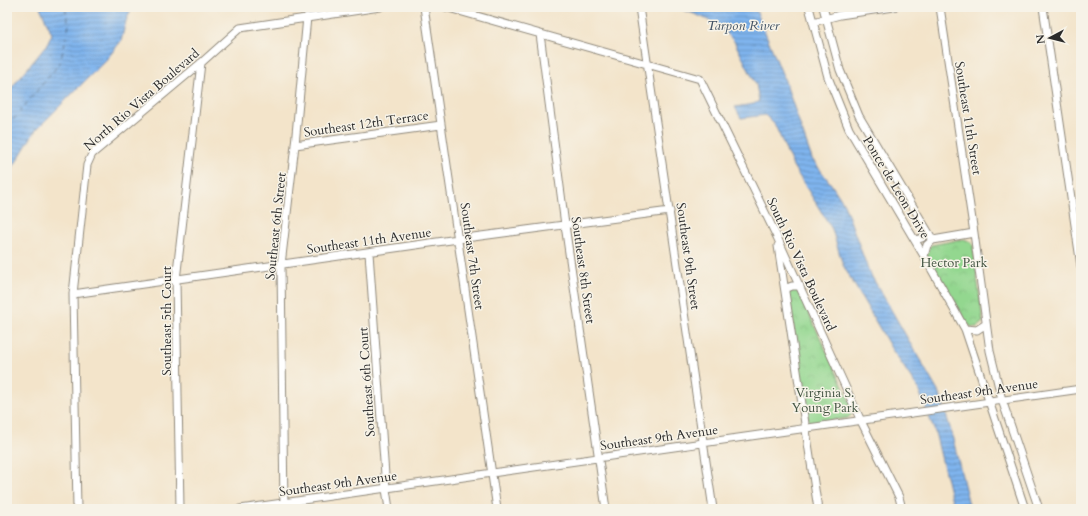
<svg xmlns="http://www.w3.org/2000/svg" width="1088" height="516" font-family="Cardo,serif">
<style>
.park{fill:url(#park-crowns);stroke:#5f815d}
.water{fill:url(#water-rules);stroke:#55708c}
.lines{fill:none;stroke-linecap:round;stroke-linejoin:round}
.ferry{stroke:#445465;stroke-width:1;stroke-dasharray:5 4;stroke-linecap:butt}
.minor-casing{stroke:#8f887a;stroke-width:9}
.minor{stroke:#fff;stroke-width:7}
.labels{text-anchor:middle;stroke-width:3;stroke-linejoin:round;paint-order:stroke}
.street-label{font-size:13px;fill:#2b2b2b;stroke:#f7f3e8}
.park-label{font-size:13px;fill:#455644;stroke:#f7f3e8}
.water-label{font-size:14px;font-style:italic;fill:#445465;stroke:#f7f3e8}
</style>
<defs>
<pattern id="park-crowns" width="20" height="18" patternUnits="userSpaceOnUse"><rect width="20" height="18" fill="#93d78f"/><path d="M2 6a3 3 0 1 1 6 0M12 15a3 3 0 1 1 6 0" fill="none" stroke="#7fb97c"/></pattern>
<pattern id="water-rules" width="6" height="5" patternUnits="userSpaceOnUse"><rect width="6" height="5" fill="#7fb4ed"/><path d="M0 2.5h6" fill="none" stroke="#6893c0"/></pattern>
</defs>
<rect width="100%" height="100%" fill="#f7f3e8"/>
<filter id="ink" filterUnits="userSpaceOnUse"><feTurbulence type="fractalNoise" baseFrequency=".025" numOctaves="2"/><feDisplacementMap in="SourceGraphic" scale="8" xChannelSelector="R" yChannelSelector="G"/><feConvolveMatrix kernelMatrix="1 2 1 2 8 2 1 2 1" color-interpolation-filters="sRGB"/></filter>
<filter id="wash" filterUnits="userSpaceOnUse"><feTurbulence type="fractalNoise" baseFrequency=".012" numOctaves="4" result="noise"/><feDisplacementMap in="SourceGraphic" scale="16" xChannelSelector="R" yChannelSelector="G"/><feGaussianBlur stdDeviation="0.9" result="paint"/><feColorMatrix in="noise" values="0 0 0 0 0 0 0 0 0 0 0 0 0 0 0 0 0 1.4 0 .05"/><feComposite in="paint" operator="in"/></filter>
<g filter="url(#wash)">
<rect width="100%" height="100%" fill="#f3e4ca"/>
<path class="park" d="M964 239 971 242 973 245 983 322 977 327H971L966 322 927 256 929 247 931 245Z
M794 287 798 290 853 408 851 415 848 418 813 423 808 420 788 292 789 288Z"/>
<path class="water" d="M40 7H132L126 21 121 41 106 60 35 131 7 177V93L47 45 52 34Z
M676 7H751L756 10 785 81 800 125 812 159 831 184 844 204 869 272 885 299 940 395 951 431 970 509H954L935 432 918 388 891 348 843 265 832 229 793 166 775 125 765 115 741 118 735 107 754 104 759 101 756 84 734 41 718 25 702 17Z"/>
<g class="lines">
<path class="ferry" d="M7 127 60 63 69 25 65 7"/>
</g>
</g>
<g filter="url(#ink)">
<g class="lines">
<defs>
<path id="minor" d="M424 7 497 509
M445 7 700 79 777 237 861 421 899 497 902 509
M639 7 713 509
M809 7 828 77 849 129 924 256 965 329 1025 509
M823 7 840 70 859 116 933 240
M940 7 974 233 990 351 1002 400 1039 509
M1043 7 1081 266
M813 22 840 15 894 7
M540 34 565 225 606 509
M295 145 441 125
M915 240 922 238 927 230
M778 246 818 509
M369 253 386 489 389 509
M924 256 927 245 933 240 974 233
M785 289 792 286H800
M73 294 458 239 670 211
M965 329 977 330 986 324
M77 509 73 294 87 165 92 154 201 63 240 28 380 7
M180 509 176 280 201 63
M240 509 1081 389
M284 509 281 265 295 145 307 17"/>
</defs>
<use href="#minor" class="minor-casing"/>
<use href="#minor" class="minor"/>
</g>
</g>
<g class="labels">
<g class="street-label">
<text transform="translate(141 99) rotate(-41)" y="5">North Rio Vista Boulevard</text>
<text transform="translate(969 118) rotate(81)" y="5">Southeast 11th Street</text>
<text transform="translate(366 123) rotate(-8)" y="5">Southeast 12th Terrace</text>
<text transform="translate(897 187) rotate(59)" y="5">Ponce de Leon Drive</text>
<text transform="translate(275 226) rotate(-84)" y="5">Southeast 6th Street</text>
<text transform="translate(369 240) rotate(-8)" y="5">Southeast 11th Avenue</text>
<text transform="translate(473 256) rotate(82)" y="5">Southeast 7th Street</text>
<text transform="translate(689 256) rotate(82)" y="5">Southeast 9th Street</text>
<text transform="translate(802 264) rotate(65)" y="5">South Rio Vista Boulevard</text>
<text transform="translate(584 270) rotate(82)" y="5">Southeast 8th Street</text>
<text transform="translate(166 321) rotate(-90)" y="5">Southeast 5th Court</text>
<text transform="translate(366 382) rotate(-94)" y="5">Southeast 6th Court</text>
<text transform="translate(979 391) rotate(-8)" y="5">Southeast 9th Avenue</text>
<text transform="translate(659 437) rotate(-8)" y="5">Southeast 9th Avenue</text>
<text transform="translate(338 483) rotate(-8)" y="5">Southeast 9th Avenue</text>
</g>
<g class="park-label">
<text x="954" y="267">Hector Park</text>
<text x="825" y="397">Virginia S.<tspan x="825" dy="15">Young Park</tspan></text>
</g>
<g class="water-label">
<text x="743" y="30">Tarpon River</text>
</g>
</g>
<rect width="1088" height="516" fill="none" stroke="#f7f3e8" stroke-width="24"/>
<g transform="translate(1050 38) rotate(263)" stroke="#f7f3e8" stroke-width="3" paint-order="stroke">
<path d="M0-3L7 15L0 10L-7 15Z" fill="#2b2b2b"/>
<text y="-6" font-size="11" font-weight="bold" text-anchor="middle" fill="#2b2b2b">N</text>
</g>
</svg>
